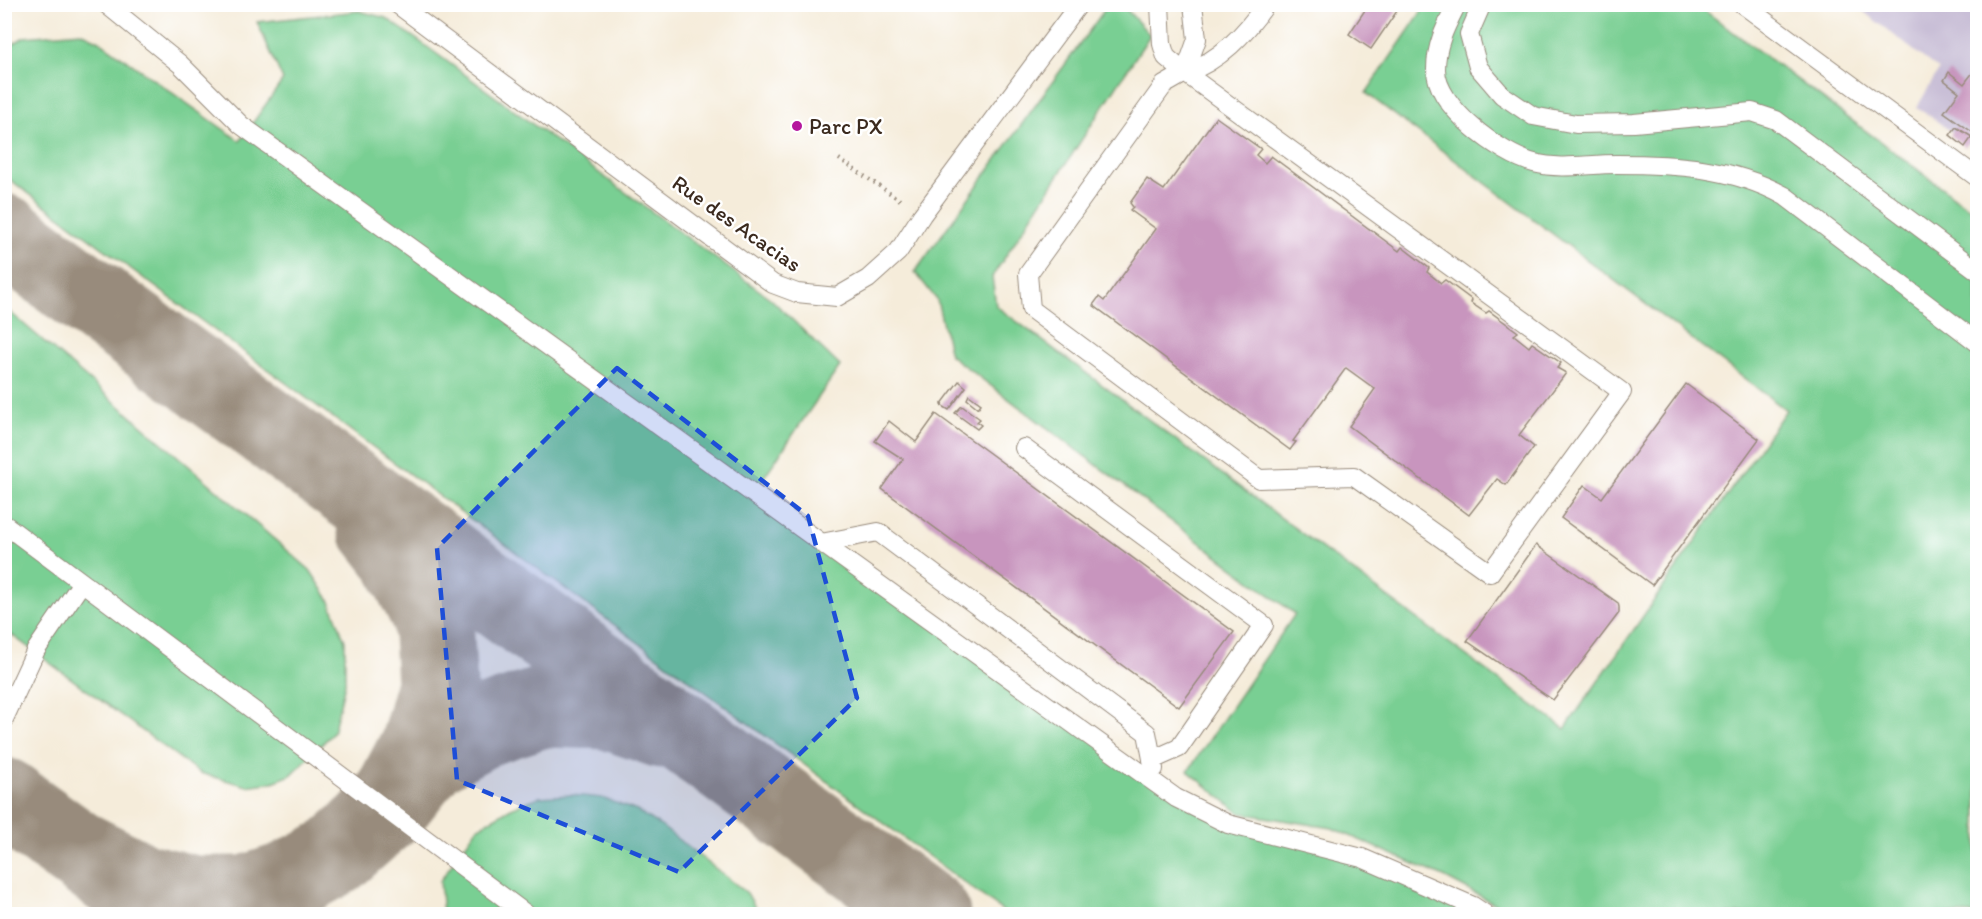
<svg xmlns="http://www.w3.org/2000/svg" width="1982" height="919" font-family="Itim,sans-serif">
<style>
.industrial{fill:#c9bfd7}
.green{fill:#79cf93;stroke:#5a7c58;stroke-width:1.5}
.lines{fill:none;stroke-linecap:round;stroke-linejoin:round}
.taxiway{stroke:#988b7c;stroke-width:81}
.building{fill:#c895be}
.service-casing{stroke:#988b7c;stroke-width:20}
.path{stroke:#988b7c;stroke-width:4;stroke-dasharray:1.5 4.5;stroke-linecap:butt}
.service{stroke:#fff;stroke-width:18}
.marked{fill:#1d4ed8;fill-opacity:0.2;stroke:#1d4ed8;stroke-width:4.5;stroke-dasharray:12 8;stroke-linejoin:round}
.poi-dot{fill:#b5179e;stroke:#fff;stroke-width:2}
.labels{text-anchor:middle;stroke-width:5;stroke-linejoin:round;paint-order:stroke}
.poi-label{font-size:22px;fill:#3b2a1e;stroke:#fff;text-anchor:start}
.street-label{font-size:22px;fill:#3b2a1e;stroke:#fff}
</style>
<rect width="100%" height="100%" fill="#fff"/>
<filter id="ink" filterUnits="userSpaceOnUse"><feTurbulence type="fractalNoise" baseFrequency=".0167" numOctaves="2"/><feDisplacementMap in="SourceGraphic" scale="12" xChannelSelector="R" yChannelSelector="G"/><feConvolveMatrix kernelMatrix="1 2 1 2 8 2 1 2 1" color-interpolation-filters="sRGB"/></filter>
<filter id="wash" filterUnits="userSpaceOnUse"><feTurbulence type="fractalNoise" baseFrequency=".008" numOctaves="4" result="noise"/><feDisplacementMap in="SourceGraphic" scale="24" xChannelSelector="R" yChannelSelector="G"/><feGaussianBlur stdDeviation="1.35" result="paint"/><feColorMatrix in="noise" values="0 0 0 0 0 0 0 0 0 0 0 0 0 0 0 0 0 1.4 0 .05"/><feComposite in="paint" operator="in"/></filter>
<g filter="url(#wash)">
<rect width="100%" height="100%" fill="#f5ecda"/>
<path class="industrial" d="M1855 5H1977V150L1917 107 1939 70Z"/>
<path class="green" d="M1108 5H1129L1127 10 1150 35 992 277 996 306 1565 729 1786 410 1366 93 1426 5H1697L1977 214V914H1514L1444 877 1332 828 1240 813 1188 771 1295 614 950 355 937 300 915 272Z
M359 11 386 18 422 43 771 299 840 366 753 493 1176 798 1362 858 1480 914H1007L5 176V49L24 37 81 32 98 40 240 141 283 80 257 22Z
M4 307 310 570 329 599 345 641V684L333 733 291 775 273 782 247 786 200 773 5 630Z
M572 795 602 798 637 811 661 826 747 893 759 914H443L440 881 477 828 511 808 539 797Z"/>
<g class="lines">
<path class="taxiway" d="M4 234 930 914
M377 525 402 557 433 619 437 685 420 745 395 793
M4 798 118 880
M73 848 142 883 195 896H245L287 882 334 857 386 811 430 756 485 726 543 707 607 709 662 728"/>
</g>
<g id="blocks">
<path class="building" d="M1369 4H1387L1397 11 1371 49 1349 34Z
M1978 66V136L1944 112 1959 92 1944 80 1949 72 1964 84Z
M1216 117 1261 149 1256 155 1265 163 1271 156 1399 251 1402 247 1429 268 1427 272 1441 283 1445 280 1472 300 1471 303 1486 313 1489 311 1518 332 1514 335 1529 347 1532 343 1561 363 1557 368 1566 373 1519 435 1534 447 1506 485 1497 479 1469 515 1349 426 1375 389 1346 368 1293 441 1296 442 1290 450 1093 305 1099 297 1104 301 1156 229 1130 210 1133 207 1130 203 1147 179 1164 190Z
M1956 127 1972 137 1965 147 1950 135Z
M959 381 966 387 949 410 941 405Z
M1686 384 1759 439 1652 585 1561 518 1584 485 1602 498Z
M969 395 981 404 978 408 967 399Z
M962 406 980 419 977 422 981 425 977 429 955 413Z
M936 414 1234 632 1179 707 882 489 903 459 875 441 889 421 916 442Z
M1536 545 1618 603 1619 607V613L1553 700 1467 641Z"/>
</g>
</g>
<g filter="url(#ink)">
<use href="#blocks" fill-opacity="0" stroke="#988b7c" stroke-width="1.5"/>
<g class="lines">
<defs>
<path id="service" d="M106 4 180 64 241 125 1176 798 1228 824 1362 858 1473 906 1485 914
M397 4 773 284 797 293 837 297 868 279 898 252 922 215 1079 4
M1160 4 1162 44 1166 57 1185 73
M1193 4 1197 39 1185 73 1164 85 1028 274 1031 309 1259 479 1354 476 1490 573 1622 392 1185 73C1220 61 1245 34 1266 4
M1457 4C1446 26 1436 44 1436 69 1436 107 1500 154 1534 163 1561 170 1588 164 1616 164 1675 164 1732 167 1785 196L1978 343
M1482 4 1469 34 1478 67 1502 95 1533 116 1576 124 1634 123 1752 112 1776 120 1978 271
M1742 4 1978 178
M1024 448 1264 625 1179 748 1152 760
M4 524 526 914
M821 543 878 532 1147 733 1154 769
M4 719 36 650 81 584"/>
</defs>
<use href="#service" class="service-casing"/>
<path class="path" d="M839 159 903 202"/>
<use href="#service" class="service"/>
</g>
</g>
<path class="marked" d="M617 368 808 516 857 698 679 872 457 780 437 548Z"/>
<circle class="poi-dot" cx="797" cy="126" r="6"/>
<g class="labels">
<g class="poi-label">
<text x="809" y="134">Parc PX</text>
</g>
<g class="street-label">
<text transform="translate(737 223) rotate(35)" y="8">Rue des Acacias</text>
</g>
</g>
<rect width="1982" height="919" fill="none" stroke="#fff" stroke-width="24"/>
</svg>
